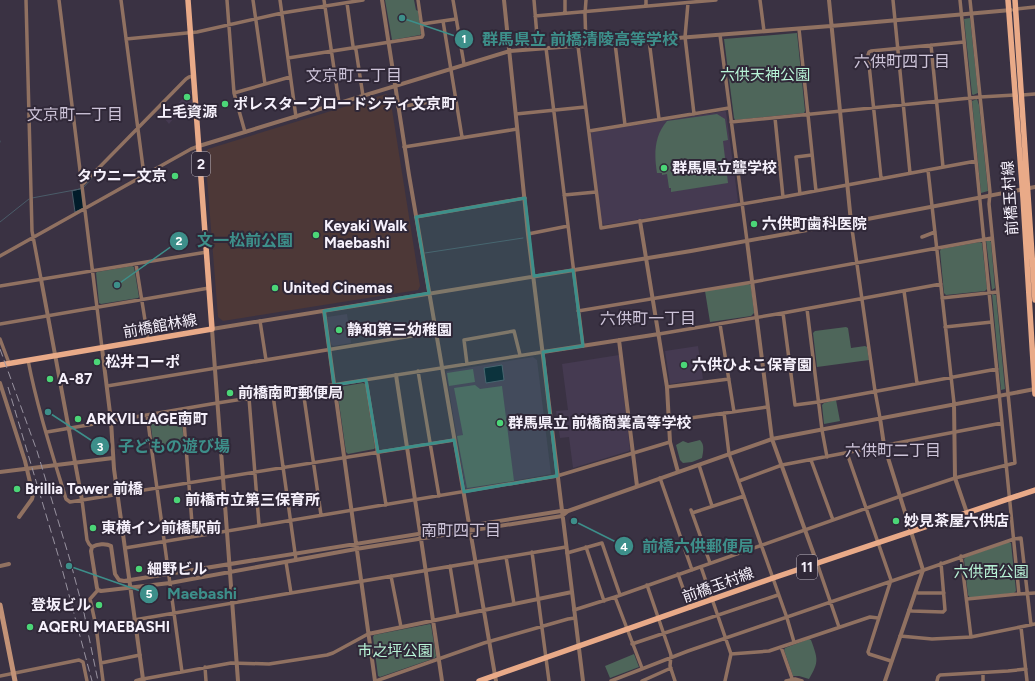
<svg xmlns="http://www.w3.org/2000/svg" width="1035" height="681" font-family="Figtree,'Noto Sans JP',sans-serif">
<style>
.commercial{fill:#4d3837}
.built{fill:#453a51}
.green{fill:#4e665a}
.water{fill:#011c2a;stroke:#4a5c69}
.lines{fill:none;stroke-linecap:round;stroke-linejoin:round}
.stream{stroke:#4a5c69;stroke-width:1}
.minor{stroke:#907161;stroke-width:3.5}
.tertiary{stroke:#907161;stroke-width:4}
.secondary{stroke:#c29277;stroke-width:5}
.primary{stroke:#e9aa88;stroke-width:5.5}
.rail{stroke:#9892a0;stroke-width:1;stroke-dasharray:8 4;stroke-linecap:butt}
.marked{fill:#3d8f8a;fill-opacity:0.2;stroke:#3d8f8a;stroke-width:3;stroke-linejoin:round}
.poi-dot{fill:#4bd677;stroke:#302838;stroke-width:1.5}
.labels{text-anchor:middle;stroke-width:4;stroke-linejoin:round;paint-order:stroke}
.shield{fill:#302838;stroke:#bbb5c1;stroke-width:1}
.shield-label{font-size:14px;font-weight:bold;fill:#f6f1fc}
.park-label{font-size:15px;fill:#b8f4d7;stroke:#302838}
.poi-label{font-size:15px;font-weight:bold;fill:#f6f1fc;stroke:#302838;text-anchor:start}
.street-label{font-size:15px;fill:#f6f1fc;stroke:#302838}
.neighbourhood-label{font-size:16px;fill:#cdc4d9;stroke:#302838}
.leader{fill:none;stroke:#3d8f8a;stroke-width:1.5}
.callout-dot{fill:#3d8f8a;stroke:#302838;stroke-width:1.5}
.mark-label{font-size:12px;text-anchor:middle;font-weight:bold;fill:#fff}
.callout-label{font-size:16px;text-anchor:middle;font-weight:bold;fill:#3d8f8a;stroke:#302838;stroke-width:4;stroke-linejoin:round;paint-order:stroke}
</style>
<rect width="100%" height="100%" fill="#3a3243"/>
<path class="commercial" d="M386 94 390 97 420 286 418 290 223 321 218 317 205 153 208 149Z"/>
<path class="built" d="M191 90 193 110 185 111 174 118 169 124 164 118Z
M725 111 726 112 738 201 736 204 604 225 601 222 591 134 592 132Z
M347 314 351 343 333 346 331 344 327 317Z
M698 346 703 379 670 384 665 351Z
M619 355 630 449 629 451 573 468 569 437 560 438 556 411 568 410 562 364Z
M533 357 537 360 551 474 467 489 465 487 446 372 447 371Z"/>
<path class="green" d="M385 0H414L416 10 418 11 421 34 420 35 392 40Z
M970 18 978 93 973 95 972 94 964 19Z
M797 33 805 111 804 113 735 120 734 118 724 39Z
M977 99 979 105 988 191 981 193 972 101Z
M717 114 725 119 728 140 723 141 728 183 671 192V188H669L667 174 662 175V173H657C654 155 654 136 667 121Z
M986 240H989L991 242 995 288 992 290Z
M980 242 982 243 987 289 985 291 946 295 944 293 940 251 941 249Z
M132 266 134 267 139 297 138 298 101 304 99 303 96 273 97 272Z
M748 284 751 285 754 313 751 316 710 322 705 291Z
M992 294 996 295 1005 389 1001 390Z
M846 327 848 328 851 348 865 346 867 347 869 360 817 367 813 333 815 331Z
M473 369 475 382 449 386 447 373Z
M363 383 365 384 375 448 374 449 348 454 346 452 337 389 339 387Z
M475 385 480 389 502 386 514 481 467 488 457 436 463 435 454 388Z
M836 400 840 421 824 424 822 405 824 403Z
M180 413 181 414 184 443 182 445 156 449 154 448 150 420 151 418Z
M700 440C705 445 703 452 702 458L692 462 683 463 680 460 676 445 683 441 688 443Z
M1009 542 1011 543 1016 591 1014 593 970 598 968 595 964 559 966 557Z
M430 624 431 625 436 656 435 658 380 677 378 676 373 637 374 635Z
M809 639 811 640C818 659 819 662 809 679L799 676H793L784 650 785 648Z
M634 654 639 667 610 678 605 666Z"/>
<path class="water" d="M83 188 84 208 75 212 72 191Z
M502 365 504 380 486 383 484 368Z"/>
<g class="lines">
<path class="stream" d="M0 141V142
M83 188 102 167
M32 198 80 189
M0 222 29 199
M425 253 523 238"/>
<path class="minor" d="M26 0 32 231 41 279
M59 0 102 348
M121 0 144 175
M227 0 234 93 245 132
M253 0 265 84
M280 0 296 117
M324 0 339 103
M453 0 464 64
M534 0 538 48
M565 0V12
M646 0V6
M760 0 764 31
M893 0 910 173
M960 0 1019 594 967 599
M347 3 353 46 356 50 363 96
M688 3 685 37 694 114
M1016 9 1035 7
M535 16 716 0
M443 21 462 137
M422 24 456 19
M799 29 816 191
M720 35 747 241
M126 39 197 32 282 13 363 0
M649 40 659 119
M615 43 625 125
M586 45 585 14 586 0
M931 45 943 167
M578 46 601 228 783 197 976 161
M546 48 583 346
M288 58 422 37 423 35 418 0
M234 93 290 77
M1022 95 1035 94
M398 107 456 98
M516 114 585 107
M775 118 783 197
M731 122 980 97 1015 95
M589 131 729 108
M404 147 517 129
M928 170 954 403
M881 178 868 55 869 52 871 51 964 42
M83 184 186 79 189 77 194 76
M800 194 796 157 812 155
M564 195 596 192
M416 217 525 198
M851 222 875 391 880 418
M528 234 568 226
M922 237 935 232
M0 256 191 149 199 146
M136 264 148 339
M0 286 207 252
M904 291 917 383
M942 298 997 292
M807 309 822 430 827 457
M578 311 753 282 992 238
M783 313 795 405 818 402 997 369
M260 321 266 360
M0 324 209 288
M720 324 734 412
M945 327 992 322
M659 334 783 313 941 284
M0 339 9 363
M28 360C37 407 52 453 66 499L70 502 454 440
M467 364 464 340 514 331 520 355
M418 371 439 496
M366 380 386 505
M107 386 436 332
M667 387 729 379
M303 390 321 515
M273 395 296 560
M249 398 259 525
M183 409 193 536
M724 413 729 454 787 618 794 642
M147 415 182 672
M669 421 767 407
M47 432 211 404 543 352
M848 456 891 580 868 652 869 654 891 661
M811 460 833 520
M699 465 712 506
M660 478 692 570
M739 481 782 465 1002 423
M82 500 87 540 89 544 92 547
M691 510 710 563
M692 513 744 496
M586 547 604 601
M125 548 557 476 670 442
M532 552 549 681
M567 553 602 543 620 595
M961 556 971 637
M506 557 514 604
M286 562 291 593
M817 563 839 627
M450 566 458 615
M701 567 731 654
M678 574 690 608
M391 576 401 627
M647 585 671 655 670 666 675 681
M98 590 90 599 96 626 103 681
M916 592 918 593H944
M1019 594 1035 593
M615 597 642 668
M574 610 615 597 901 496 955 478 1015 463 989 204 990 192 970 0
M909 610 912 611 943 612 945 610 941 563
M134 620 291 593 566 547
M1021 627 1027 681
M900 636 932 639 971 637 1035 624
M632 644 778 595
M781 647 793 681
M101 663 140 655
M205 667 206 681
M983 673V681
M0 676 79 660 83 662 87 681
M144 681 143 679 231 663 269 664 327 655 333 653 368 634
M376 681 484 643 568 619 575 618
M611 681 688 651 1014 539 1021 538 1031 625
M642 681 671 668
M725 681 731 654 769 651 870 617 878 618
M786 681 795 679 802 681
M937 681 938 677 940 675 1008 671 1026 669"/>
<path class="tertiary" d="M382 0 409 175 496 681
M504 0 528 234 583 681
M829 0 851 222
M199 146 510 51 831 26 1011 10
M640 221 667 387 670 442 678 472
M747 241 772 439 817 563
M41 279 82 500
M324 311 375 681
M619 340 637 486
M102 348 111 421 114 469 143 679 136 681
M543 352 659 334
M396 375 421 539 442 681
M0 383 25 461 33 495 32 499 19 517
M954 403 955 478 967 513
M880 418 884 445 923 570 885 681
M0 472 113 458
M568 511H561L124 581 119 580 115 574 111 546C106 543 97 544 92 547L91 551 97 588 98 590 101 591 170 583 356 549 562 516 568 511 772 439 1035 389
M0 566 9 564
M368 634 572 592
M238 681 212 329 691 251 857 221 1035 187"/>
<path class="secondary" d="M0 605 15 681"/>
<path class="primary" d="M1008 0 1023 198 1035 394
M1015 0 1035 300
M0 365 212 329 188 0
M479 681 773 578 1035 490"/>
<path class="rail" d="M0 349 37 451 70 560 84 613 98 681
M8 387 61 565 92 681"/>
</g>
<path class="marked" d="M525 198 534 276 573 270 583 346 543 352 557 476 464 492 454 440 378 452 366 380 334 385 324 311 429 293 416 217Z"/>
<g class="poi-dot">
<circle cx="187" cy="97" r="4"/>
<circle cx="225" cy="104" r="4"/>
<circle cx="664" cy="168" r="4"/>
<circle cx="175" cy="176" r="4"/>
<circle cx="754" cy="224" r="4"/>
<circle cx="316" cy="235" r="4"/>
<circle cx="275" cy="288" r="4"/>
<circle cx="339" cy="330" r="4"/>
<circle cx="97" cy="362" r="4"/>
<circle cx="684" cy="365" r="4"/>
<circle cx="50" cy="379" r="4"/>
<circle cx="230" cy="393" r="4"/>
<circle cx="78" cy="419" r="4"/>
<circle cx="500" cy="423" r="4"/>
<circle cx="17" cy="489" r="4"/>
<circle cx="177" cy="500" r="4"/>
<circle cx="896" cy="521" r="4"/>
<circle cx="93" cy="528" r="4"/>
<circle cx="139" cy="569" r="4"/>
<circle cx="99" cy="605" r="4"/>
<circle cx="30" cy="627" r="4"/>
</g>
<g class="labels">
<g class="shield">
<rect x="192" y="152" width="18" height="24" rx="3"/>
<rect x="797" y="555" width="20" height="24" rx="3"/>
</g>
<g class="shield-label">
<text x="201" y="169">2</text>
<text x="807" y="572">11</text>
</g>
<g class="park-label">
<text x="765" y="80">六供天神公園</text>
<text x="991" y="577">六供西公園</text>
<text x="395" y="656">市之坪公園</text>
</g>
<g class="poi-label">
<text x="233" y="109">ポレスターブロードシティ文京町</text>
<text x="187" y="117" text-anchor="middle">上毛資源</text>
<text x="672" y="173">群馬県立聾学校</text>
<text x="167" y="181" text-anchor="end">タウニー文京</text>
<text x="762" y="229">六供町歯科医院</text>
<text x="324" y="231">Keyaki Walk<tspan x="324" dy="17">Maebashi</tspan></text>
<text x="283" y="293">United Cinemas</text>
<text x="347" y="335">静和第三幼稚園</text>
<text x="105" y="367">松井コーポ</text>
<text x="692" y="370">六供ひよこ保育園</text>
<text x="58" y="384">A-87</text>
<text x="238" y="398">前橋南町郵便局</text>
<text x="86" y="424">ARKVILLAGE南町</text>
<text x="508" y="428">群馬県立 前橋商業高等学校</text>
<text x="25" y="494">Brillia Tower 前橋</text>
<text x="185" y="505">前橋市立第三保育所</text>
<text x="904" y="526">妙見茶屋六供店</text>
<text x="101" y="533">東横イン前橋駅前</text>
<text x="147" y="574">細野ビル</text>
<text x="91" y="610" text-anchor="end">登坂ビル</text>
<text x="38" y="632">AQERU MAEBASHI</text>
</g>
<g class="street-label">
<text transform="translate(1010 198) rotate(-94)" y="5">前橋玉村線</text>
<text transform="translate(160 326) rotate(-10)" y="5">前橋館林線</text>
<text transform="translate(718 585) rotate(-20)" y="5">前橋玉村線</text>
</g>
<g class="neighbourhood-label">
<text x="902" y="67">六供町四丁目</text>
<text x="354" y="81">文京町二丁目</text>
<text x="75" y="120">文京町一丁目</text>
<text x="648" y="324">六供町一丁目</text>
<text x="893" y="456">六供町二丁目</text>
<text x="461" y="536">南町四丁目</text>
</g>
</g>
<path class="leader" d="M402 18L464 39M117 285L179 241M48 412L100 446M574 521L624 546M69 566L149 594"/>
<g class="callout-dot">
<circle cx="402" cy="18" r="4"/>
<circle cx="117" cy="285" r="4"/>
<circle cx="48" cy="412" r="4"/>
<circle cx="574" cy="521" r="4"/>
<circle cx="69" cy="566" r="4"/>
<circle cx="464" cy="39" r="10"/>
<circle cx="179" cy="241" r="10"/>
<circle cx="100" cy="446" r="10"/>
<circle cx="624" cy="546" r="10"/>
<circle cx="149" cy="594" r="10"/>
</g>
<g class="mark-label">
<text x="464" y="43">1</text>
<text x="179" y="245">2</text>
<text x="100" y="451">3</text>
<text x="624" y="551">4</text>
<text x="149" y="598">5</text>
</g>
<g class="callout-label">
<text x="580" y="45">群馬県立 前橋清陵高等学校</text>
<text x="245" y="246">文一松前公園</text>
<text x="174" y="452">子どもの遊び場</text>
<text x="698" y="552">前橋六供郵便局</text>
<text x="202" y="599">Maebashi</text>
</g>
</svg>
